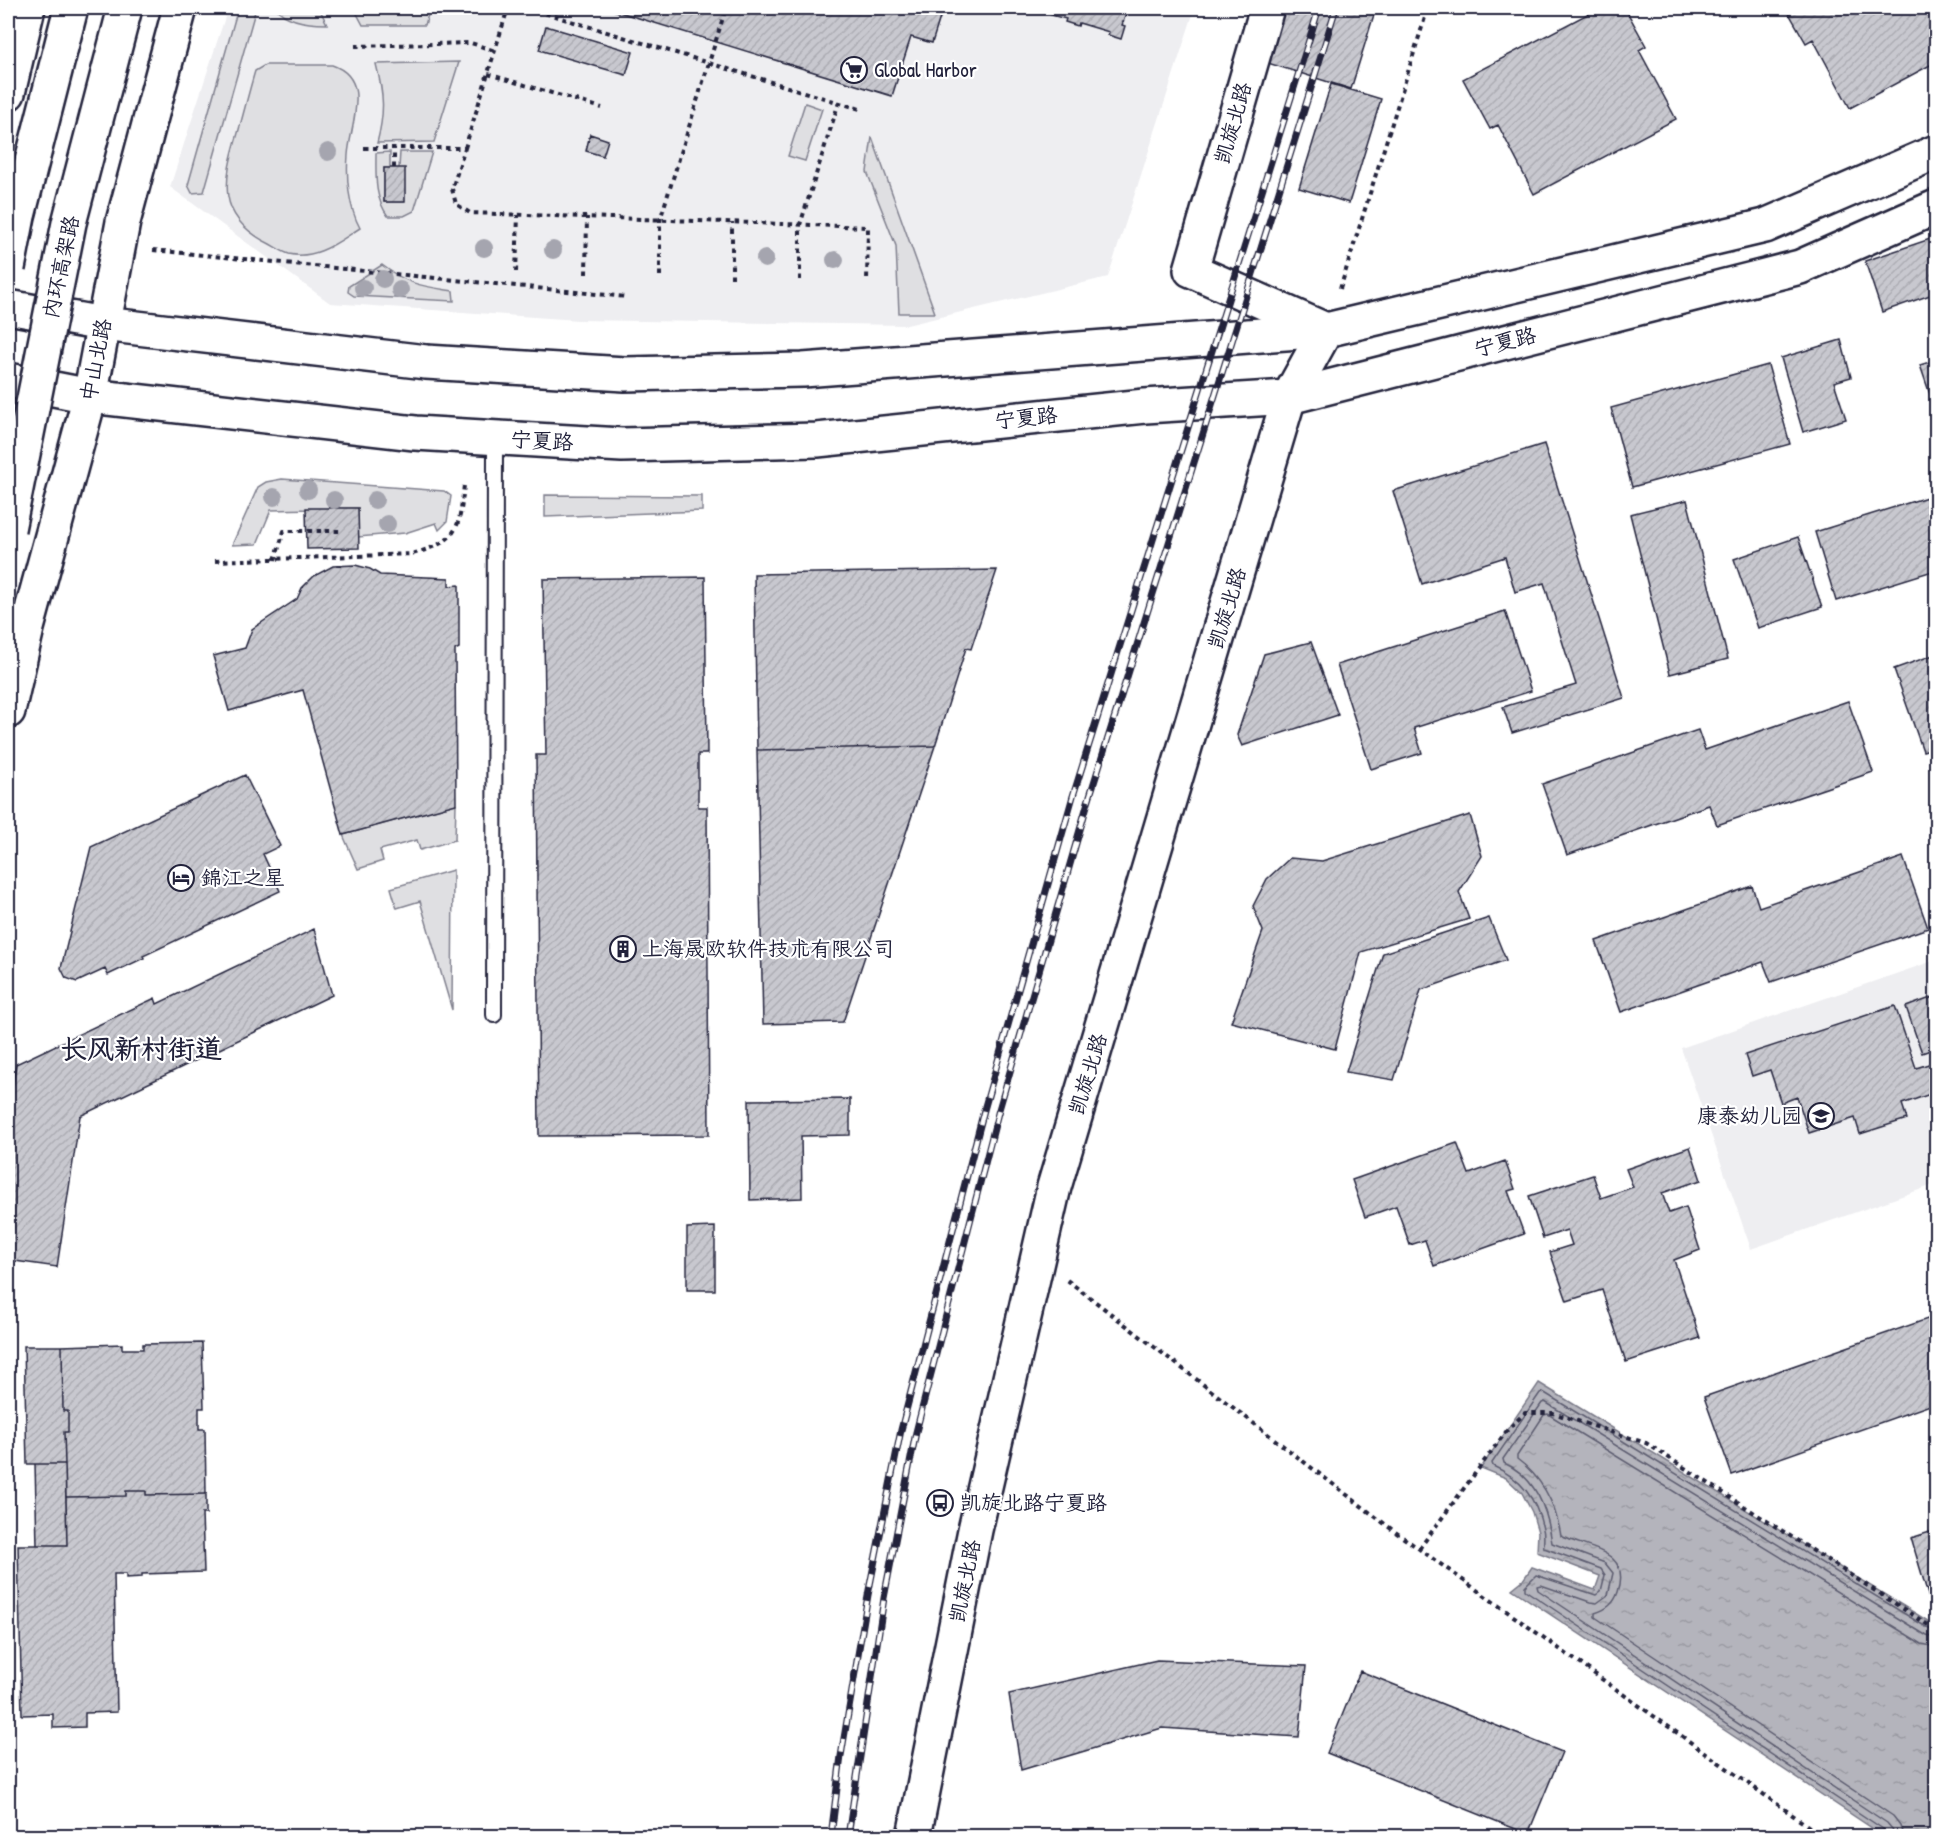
<svg xmlns="http://www.w3.org/2000/svg" width="1944" height="1844" font-family="'Patrick Hand','LXGW WenKai TC',sans-serif">
<style>
.built{fill:#eeeef1}
.green{fill:#dfdfe2;stroke:#80808e;stroke-width:1.5}
.water{fill:url(#water-ripples);stroke:#7a7a88;stroke-width:1.5}
.lines{fill:none;stroke-linecap:round;stroke-linejoin:round}
.shore{stroke:#5c5c6f;stroke-width:1.5}
.building{fill:url(#building-hatch);stroke:#22223b;stroke-width:1.5}
.service-casing{stroke:#22223b;stroke-width:18}
.tertiary-casing{stroke:#22223b;stroke-width:38}
.secondary-casing{stroke:#22223b;stroke-width:38}
.primary-casing{stroke:#22223b;stroke-width:38}
.path{stroke:#22223b;stroke-width:4;stroke-dasharray:4.5 4.5;stroke-linecap:butt}
.service{stroke:#fff;stroke-width:14}
.tertiary{stroke:#fff;stroke-width:33}
.secondary{stroke:#fff;stroke-width:33}
.primary{stroke:#fff;stroke-width:33}
.rail-casing{stroke:#22223b;stroke-width:7}
.rail{stroke:#fff;stroke-width:4.5;stroke-dasharray:14;stroke-linecap:butt}
.trunk-bridge-casing{stroke:#22223b;stroke-width:38;stroke-linecap:butt}
.trunk-bridge{stroke:#fff;stroke-width:33}
.tree{fill:#a5a5af}
.labels{text-anchor:middle;stroke-width:4.5;stroke-linejoin:round;paint-order:stroke}
.poi-label{font-size:21px;fill:#22223b;stroke:#fff;text-anchor:start}
.street-label{font-size:21px;fill:#22223b;stroke:#fff}
.district-label{font-size:27px;font-weight:bold;fill:#22223b;stroke:#fff}
</style>
<defs>
<pattern id="water-ripples" width="26" height="14" patternUnits="userSpaceOnUse" patternTransform="scale(1.5)"><rect width="26" height="14" fill="#b4b4bc"/><path d="M2 4q2-2 4 0t4 0M15 11q2-2 4 0t4 0" fill="none" stroke="#9a9aa2"/></pattern>
<pattern id="building-hatch" width="6" height="6" patternUnits="userSpaceOnUse" patternTransform="scale(1.5)"><rect width="6" height="6" fill="#c8c8cf"/><path d="M-1 1l2-2M0 6l6-6M5 7l2-2" fill="none" stroke="#acacb3"/></pattern>
</defs>
<rect width="100%" height="100%" fill="#fff"/>
<filter id="ink" filterUnits="userSpaceOnUse"><feTurbulence type="fractalNoise" baseFrequency=".0167" numOctaves="2"/><feDisplacementMap in="SourceGraphic" scale="12" xChannelSelector="R" yChannelSelector="G"/><feConvolveMatrix kernelMatrix="1 2 1 2 8 2 1 2 1" color-interpolation-filters="sRGB"/></filter>
<g filter="url(#ink)">
<path class="built" d="M228 8H1195L1108 277 907 325 578 320 330 303 170 187Z
M1936 960V1184L1751 1249 1681 1048Z"/>
<path class="green" d="M238 8H256L204 192 192 193 188 185Z
M276 8H319L327 24C310 24 287 22 276 8Z
M354 8H430L425 25H363Z
M459 62 434 142 377 143C385 112 384 95 376 64Z
M265 65H332C373 79 350 125 348 155 346 179 349 208 360 228 338 242 316 260 289 254 282 252 274 246 268 243 215 216 224 181 238 133 244 112 249 91 255 71Z
M805 103 822 109 805 161 788 156Z
M872 137 935 313H899L896 246 867 172Z
M390 152V168H384V202H404L399 168 400 152H432L414 211 404 216H388C374 197 376 176 376 153Z
M382 265C408 285 422 286 453 291L454 301 354 296 348 292 349 286Z
M282 479 444 491 451 496 447 522 439 530 436 523 405 533 358 537V508L271 510 257 544 232 545 258 487 266 482Z
M545 495 702 496V511L545 517Z
M456 804 455 840 420 850 417 840 380 850 383 861 358 869 343 835Z
M453 870 452 1010 420 901 397 908 391 888Z"/>
<path class="water" d="M1539 1383 1936 1626V1836H1884L1512 1589 1523 1580 1532 1567 1595 1590 1600 1576 1537 1552 1538 1532 1532 1512 1522 1493 1506 1478 1481 1468Z"/>
<g class="lines">
<path class="shore" d="M1886 1836 1883 1829 1525 1590V1586L1536 1575 1596 1595 1601 1591 1605 1575 1601 1569 1544 1548C1543 1542 1545 1535 1543 1529 1536 1498 1522 1479 1493 1466L1492 1463 1540 1393 1543 1392 1931 1630H1936
M1894 1836 1892 1829 1887 1823 1538 1590 1537 1586 1541 1585 1590 1602 1597 1603 1608 1595 1613 1573 1605 1563 1552 1543C1548 1511 1536 1477 1504 1463L1503 1459 1542 1403 1545 1402 1927 1636 1936 1638
M1903 1836 1900 1825 1893 1816 1595 1617V1613C1607 1609 1614 1604 1618 1592 1632 1550 1589 1550 1561 1536 1556 1505 1543 1478 1517 1459V1456L1544 1415 1548 1414 1922 1644 1936 1647"/>
</g>
<path class="building" d="M606 8H943L932 43 911 37 892 96Z
M1023 8H1128L1122 25 1125 26 1121 39 1108 35 1109 32 1079 23 1078 26 1065 22 1066 19 1037 11 1036 13 1023 9Z
M1271 8H1376L1351 89 1255 59Z
M1599 8H1625L1646 46 1639 50 1676 119 1534 194 1498 125 1490 129 1463 79Z
M1786 8H1936V62L1850 108 1813 39 1806 43Z
M546 26 633 52 626 75 539 50Z
M1331 84 1381 99 1349 203 1299 188Z
M590 134 608 140 603 156 586 151Z
M384 168H405V202H384Z
M1936 237V293L1882 312 1865 261Z
M1841 340 1851 377 1834 382 1846 419 1803 432 1781 358Z
M1936 360V412L1920 365Z
M1768 365 1790 444 1632 487 1611 408Z
M1544 444 1624 698 1512 733 1503 707 1576 685 1544 583 1515 592 1505 557 1422 584 1393 491Z
M1927 497 1936 527V570L1836 601 1815 532Z
M1687 500 1728 659 1670 674 1630 514Z
M306 508H358L359 548 307 549Z
M1798 537 1822 607 1758 628 1734 559Z
M355 565 370 569 380 575 449 578V586L459 585V648L455 650 456 804 343 835 303 690 229 711 213 656 245 648 252 629 297 599 302 588 314 576 333 566Z
M997 570 971 649 966 648 935 746 757 750 754 574Z
M705 577 707 754H698V807H707L709 1135 539 1136 536 755H546L543 579Z
M1505 611 1531 691 1414 728 1422 753 1371 769 1337 665Z
M1311 642 1338 715 1242 746 1237 735 1264 654Z
M1936 654V747L1923 751 1894 669Z
M1848 701 1873 772 1717 825 1709 805 1567 855 1542 784 1698 730 1705 750Z
M935 746 843 1022 763 1024 757 750Z
M245 775 280 846 263 854 280 891 143 956 144 958 108 975 105 969 77 982 66 978 61 968 91 847Z
M1470 815 1482 856 1459 892 1469 919 1361 952 1335 1049 1231 1022 1263 931 1253 906 1267 879 1290 858 1322 861Z
M1903 857 1928 928 1771 982 1763 962 1621 1012 1596 941 1752 886 1759 907Z
M1489 918 1506 960 1421 990 1394 1080 1346 1072 1383 953Z
M314 929 332 995 80 1116 57 1267 8 1260V1120L16 1064 155 998 157 1004Z
M1936 996V1048L1922 1053 1906 1007Z
M1895 1006 1916 1068 1935 1062 1936 1067V1092L1902 1104 1907 1119 1860 1134 1855 1118 1809 1133 1797 1097 1781 1103 1770 1070 1752 1076 1745 1055Z
M850 1099V1135L801 1136 802 1198 750 1200 749 1100Z
M1457 1143 1469 1174 1505 1161 1515 1189 1508 1191 1524 1234 1434 1266 1425 1240 1410 1245 1396 1206 1365 1217 1352 1180Z
M1690 1147 1701 1180 1662 1193 1669 1213 1686 1207 1700 1250 1674 1260 1700 1338 1626 1362 1602 1290 1567 1301 1550 1252 1572 1245 1567 1230 1543 1238 1529 1196 1593 1175 1601 1198 1633 1187 1626 1169Z
M715 1227V1290H687V1228Z
M1936 1316V1403L1732 1475 1704 1397Z
M202 1343 204 1408H199V1429H205L206 1494 146 1495V1491H126V1496L66 1497 64 1432H68V1411H63L62 1346 122 1344V1349H143V1344Z
M24 1346H62L63 1411H68V1432H64L65 1464H27Z
M35 1464H65L67 1545H37Z
M126 1491H146V1495L206 1494V1514H202L204 1572 142 1574V1577L126 1578V1574H114L117 1712 85 1713V1727L53 1728V1714L22 1715 18 1545H67L66 1497 126 1496Z
M1936 1530V1603L1931 1605 1911 1538Z
M1157 1660 1306 1666 1299 1737 1162 1728 1021 1770 1009 1694Z
M1360 1671 1562 1752 1528 1834 1327 1753Z"/>
<g class="lines">
<defs>
<path id="service" d="M494 1015 495 438"/>
<path id="tertiary" d="M914 1836 975 1530 1054 1187 1289 397 1326 330 1191 270 1267 8"/>
<path id="secondary" d="M103 324 426 362 625 374 803 370 1326 330 1765 226 1936 152
M90 396 415 433 622 445 817 440 1145 406 1289 397 1800 267 1936 207"/>
<path id="primary" d="M8 93 28 8
M8 307 103 324
M8 380 90 396
M8 711 27 628 90 396 123 222 180 8"/>
</defs>
<use href="#service" class="service-casing"/>
<use href="#tertiary" class="tertiary-casing"/>
<use href="#secondary" class="secondary-casing"/>
<use href="#primary" class="primary-casing"/>
<path class="path" d="M528 8 860 109
M355 46 471 43 495 51
M488 74 602 108
M364 148H465L452 189 456 204 470 213 868 227 867 282
M465 148 508 8
M394 168V148
M153 250 627 297
M516 272 518 215
M586 274 587 217
M660 276V220L726 8
M732 278V223
M800 280V225L839 102
M1340 289 1428 8
M275 560 284 531H340
M215 561 412 554C459 541 459 530 464 485
M1067 1280 1394 1531 1822 1836
M1419 1549 1508 1429 1525 1413H1553L1646 1443 1936 1630"/>
<use href="#service" class="service"/>
<use href="#tertiary" class="tertiary"/>
<use href="#secondary" class="secondary"/>
<use href="#primary" class="primary"/>
<defs>
<path id="rail" d="M831 1836 841 1756 868 1595 901 1430 984 1110 1073 796 1319 8
M848 1836 884 1598 916 1432 998 1113 1088 802 1336 8"/>
</defs>
<use href="#rail" class="rail-casing"/>
<use href="#rail" class="rail"/>
<defs>
<path id="trunk-bridge" d="M8 268 18 216 71 8
M8 529 69 223 125 8"/>
</defs>
<use href="#trunk-bridge" class="trunk-bridge-casing"/>
<use href="#trunk-bridge" class="trunk-bridge"/>
</g>
<g class="tree">
<circle cx="328" cy="152" r="9"/>
<circle cx="484" cy="248" r="9"/>
<circle cx="553" cy="250" r="9"/>
<circle cx="765" cy="259" r="9"/>
<circle cx="835" cy="260" r="9"/>
<circle cx="383" cy="279" r="9"/>
<circle cx="363" cy="288" r="9"/>
<circle cx="400" cy="290" r="9"/>
<circle cx="308" cy="490" r="9"/>
<circle cx="274" cy="497" r="9"/>
<circle cx="334" cy="500" r="9"/>
<circle cx="375" cy="500" r="9"/>
<circle cx="387" cy="524" r="9"/>
</g>
</g>
<defs>
<symbol id="supermarket-ring" viewBox="-11 -11 22 22"><circle r="9.5" fill="#fff" stroke="#22223b" stroke-width="1.5"/><path d="M-6-5.5h2.5l.6 2H6L4.5 2H-2.5L-4.4-4H-6ZM-1.5 3.2a1.3 1.3 0 1 0 .1 0ZM3 3.2a1.3 1.3 0 1 0 .1 0Z" fill="#22223b"/></symbol>
<symbol id="hotel-ring" viewBox="-11 -11 22 22"><circle r="9.5" fill="#fff" stroke="#22223b" stroke-width="1.5"/><path d="M-6-4.5h1.5V1H6V5H4.5V3h-9V5H-6ZM-4 0a1.8 1.8 0 1 1 3.6 0ZM.5 0V-2.5h3Q6-2.5 6 0Z" fill="#22223b"/></symbol>
<symbol id="building-ring" viewBox="-11 -11 22 22"><circle r="9.5" fill="#fff" stroke="#22223b" stroke-width="1.5"/><path d="M-4-6H4V6H1V3H-1V6H-4ZM-2.5-4.3h1.7v1.8h-1.7ZM.8-4.3h1.7v1.8H.8ZM-2.5-1h1.7V.8h-1.7ZM.8-1h1.7V.8H.8Z" fill="#22223b"/></symbol>
<symbol id="school-ring" viewBox="-11 -11 22 22"><circle r="9.5" fill="#fff" stroke="#22223b" stroke-width="1.5"/><path d="M0-5L7-2L0 1L-7-2ZM-4 1L0 2.5L4 1V4Q0 6-4 4Z" fill="#22223b"/></symbol>
<symbol id="bus-ring" viewBox="-11 -11 22 22"><circle r="9.5" fill="#fff" stroke="#22223b" stroke-width="1.5"/><path d="M-5-6H5V4H4V6H2V4H-2V6H-4V4H-5ZM-3.5-4V0h7V-4ZM-3.5 1.2v1.5H-2V1.2ZM2 1.2v1.5H3.5V1.2Z" fill="#22223b"/></symbol>
</defs>
<g fill-rule="evenodd">
<use href="#supermarket-ring" x="839" y="55" width="30" height="30"/>
<use href="#hotel-ring" x="166" y="863" width="30" height="30"/>
<use href="#building-ring" x="608" y="934" width="30" height="30"/>
<use href="#school-ring" x="1806" y="1101" width="30" height="30"/>
<use href="#bus-ring" x="925" y="1488" width="30" height="30"/>
</g>
<g class="labels">
<g class="poi-label">
<text x="874" y="77">Global Harbor</text>
<text x="201" y="885">錦江之星</text>
<text x="642" y="956">上海晟欧软件技术有限公司</text>
<text x="1802" y="1123" text-anchor="end">康泰幼儿园</text>
<text x="960" y="1510">凯旋北路宁夏路</text>
</g>
<g class="street-label">
<text transform="translate(1233 123) rotate(-74)" y="7">凯旋北路</text>
<text transform="translate(61 267) rotate(-78)" y="7">内环高架路</text>
<text transform="translate(1505 342) rotate(-14)" y="7">宁夏路</text>
<text transform="translate(96 360) rotate(-79)" y="7">中山北路</text>
<text transform="translate(1026 418) rotate(-6)" y="7">宁夏路</text>
<text transform="translate(542 441) rotate(3)" y="7">宁夏路</text>
<text transform="translate(1227 608) rotate(-73)" y="7">凯旋北路</text>
<text transform="translate(1088 1074) rotate(-73)" y="7">凯旋北路</text>
<text transform="translate(965 1581) rotate(-79)" y="7">凯旋北路</text>
</g>
<g class="district-label">
<text x="141" y="1058">长风新村街道</text>
</g>
</g>
<rect width="1944" height="1844" fill="none" stroke="#fff" stroke-width="30"/>
<rect x="15" y="15" width="1914" height="1814" fill="none" stroke="#22223b" stroke-width="2" filter="url(#ink)"/>
</svg>
